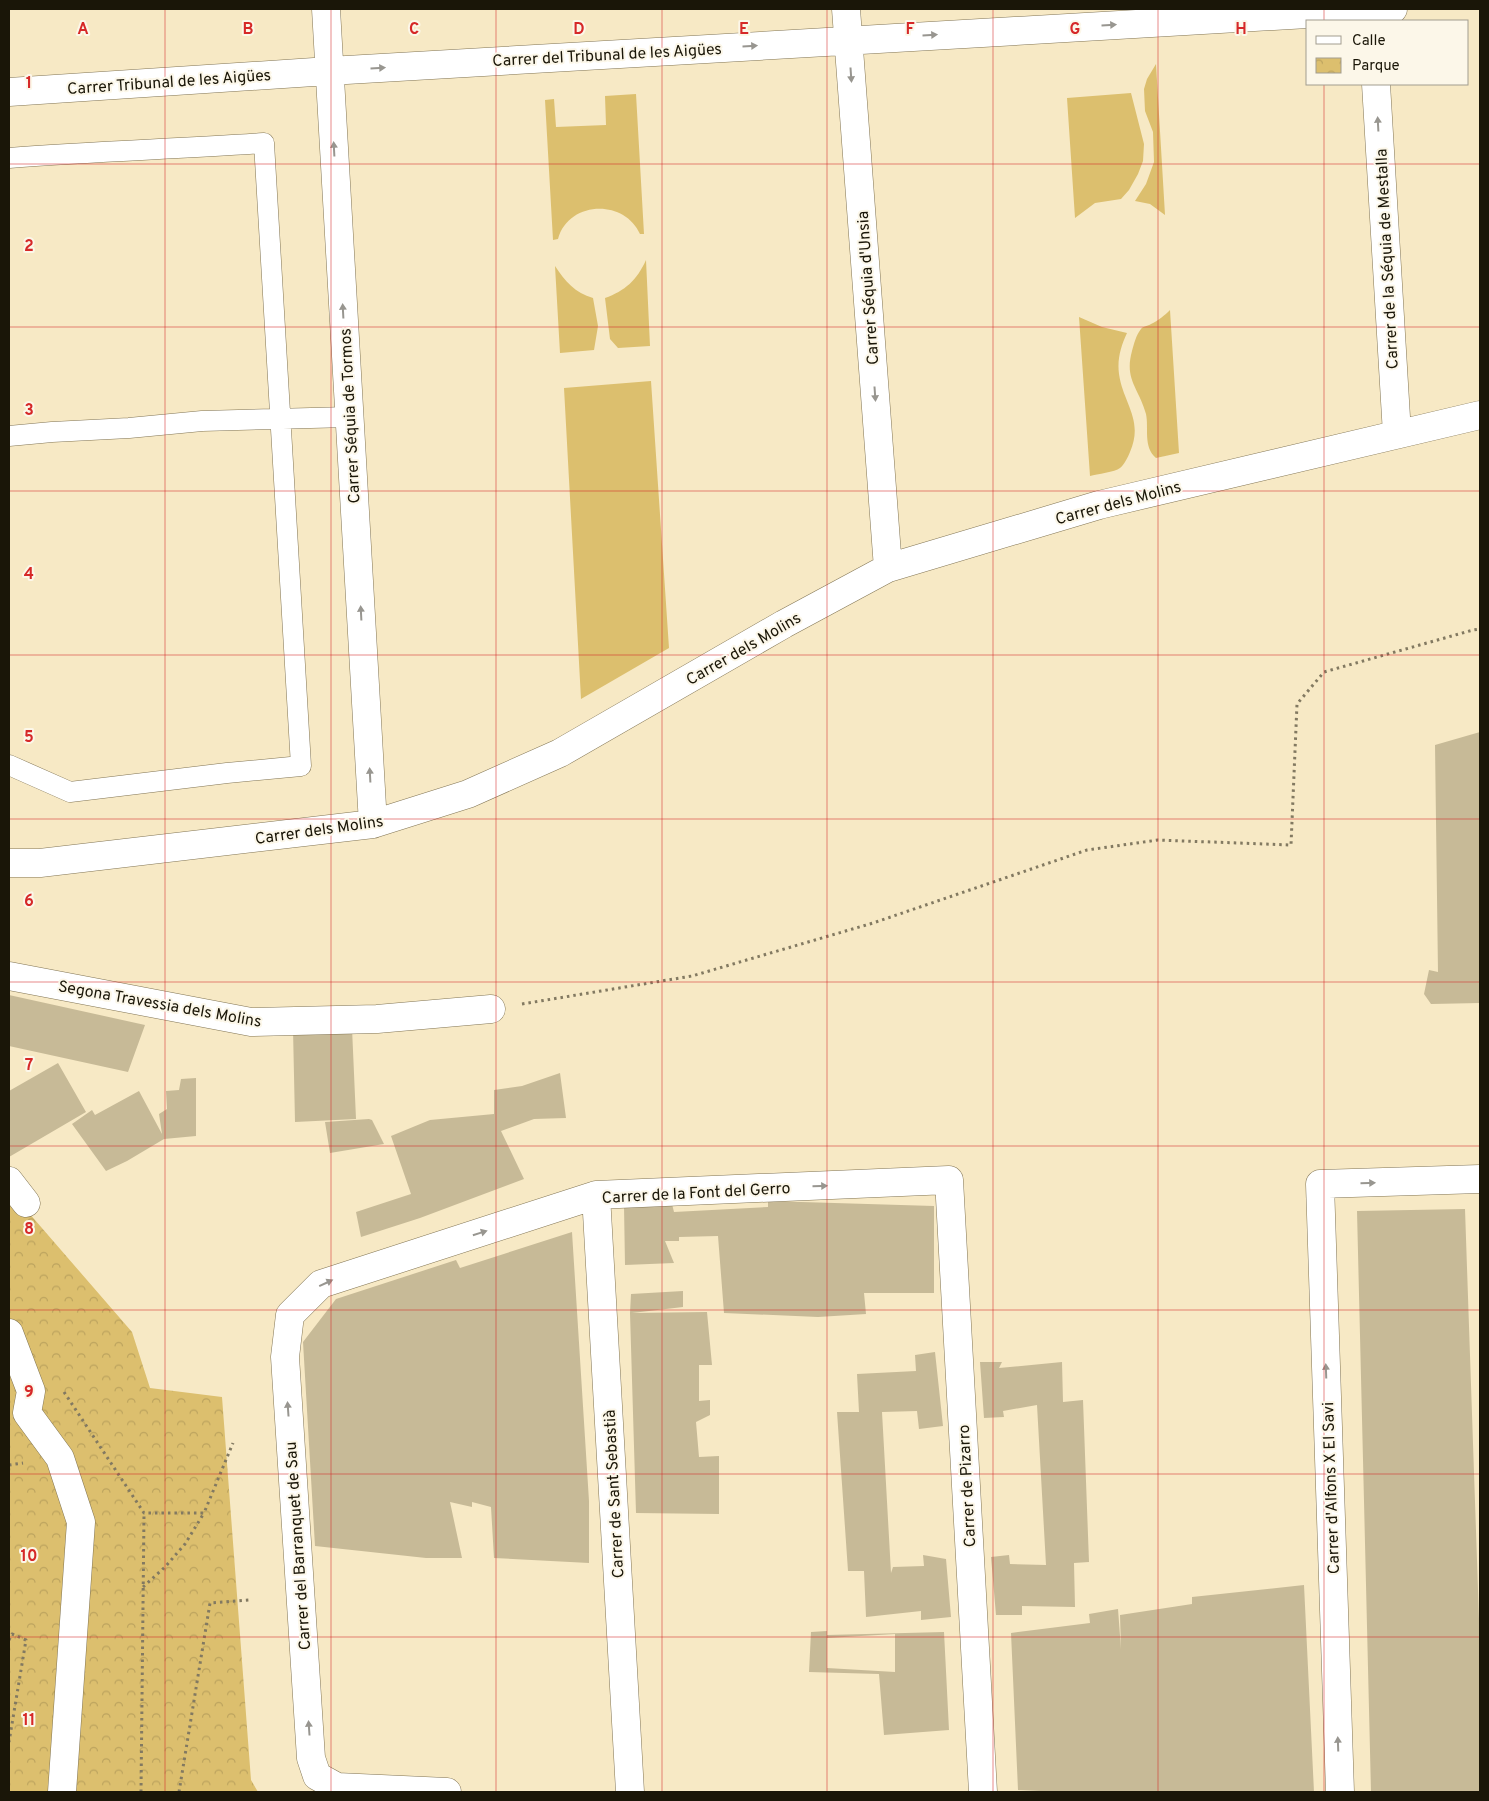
<svg xmlns="http://www.w3.org/2000/svg" width="1489" height="1801" font-family="Overpass,sans-serif">
<style>
.green{fill:#dcbf6e}
.park{fill:url(#park-crowns)}
.building{fill:#c7ba97;fill-rule:evenodd}
.lines{fill:none;stroke-linecap:round;stroke-linejoin:round}
.lane-casing{stroke:#827554;stroke-width:21}
.street-casing{stroke:#827554;stroke-width:29}
.path{stroke:#827961;stroke-width:3;stroke-dasharray:2.5 4;stroke-linecap:butt}
.lane{stroke:#fff;stroke-width:20}
.street{stroke:#fff;stroke-width:28}
.oneway{fill:#989690}
.grid{fill:none;stroke:#d62828;stroke-width:1;stroke-opacity:0.55}
.labels{text-anchor:middle;stroke-width:4;stroke-linejoin:round;paint-order:stroke}
.street-label{font-size:16px;fill:#1a1608;stroke:#fcf7e9}
.grid-label{font-size:16px;text-anchor:middle;font-weight:bold;fill:#d62828;stroke:#fcf7e9;stroke-width:4;stroke-linejoin:round;paint-order:stroke}
</style>
<defs>
<pattern id="park-crowns" width="20" height="18" patternUnits="userSpaceOnUse" patternTransform="scale(1.25)"><rect width="20" height="18" fill="#dcbf6e"/><path d="M2 6a3 3 0 1 1 6 0M12 15a3 3 0 1 1 6 0" fill="none" stroke="#bca35e"/></pattern>
</defs>
<rect width="100%" height="100%" fill="#f7e9c5"/>
<path class="green" d="M1156 64 1165 215 1150 204 1135 201 1146 184 1154 162 1153 132 1145 111 1144 89 1147 79Z
M1131 93 1144 144 1143 161 1138 174 1129 190 1121 199 1095 203 1075 218 1067 98Z
M636 94 644 234H640C624 198 568 201 558 239L553 240 545 100 554 99 556 127 606 125 605 96Z
M646 260 650 346 618 348 610 339 605 298C625 291 637 280 646 260Z
M555 266C565 281 575 293 593 298L598 326 594 350 560 353Z
M1170 310 1179 453 1156 458C1143 447 1149 428 1146 414 1139 388 1124 380 1132 351 1134 344 1136 335 1141 329 1143 326 1148 326 1151 324 1158 321 1165 315 1170 310Z
M1079 317 1102 327 1127 333C1121 346 1117 359 1119 374 1123 403 1144 420 1130 452 1128 457 1124 465 1120 468 1115 472 1097 474 1090 476Z
M651 381 669 648 581 699 564 388Z"/>
<path class="park" d="M9 1190 132 1332 150 1388 222 1397 251 1780 258 1792H9Z"/>
<path class="building" d="M1480 732V1003L1431 1004 1424 994 1429 970 1438 972 1435 745Z
M9 995 145 1025 128 1072 9 1046Z
M352 1028 356 1119 295 1122 293 1029Z
M58 1063 86 1112 9 1157V1091Z
M560 1073 566 1118 534 1119 501 1131 524 1179 420 1218 361 1237 356 1212 411 1194 391 1136 430 1120 494 1114V1090L522 1086Z
M196 1078V1136L164 1139 127 1161 106 1171 72 1124 92 1110 95 1115 139 1091 162 1134 159 1114 167 1109 166 1091 179 1090 181 1079Z
M369 1119 372 1120 384 1144 330 1153 325 1122Z
M768 1201 934 1206V1293H864L866 1314 818 1317 724 1313 718 1236 679 1237V1241H665L674 1263 625 1265 624 1206 672 1204 674 1212 768 1207Z
M1465 1209 1480 1648V1792H1371L1357 1211Z
M572 1232 589 1501V1563L494 1558 491 1507 472 1502V1507L450 1502 462 1558H426L315 1546 303 1342 336 1299 456 1260 460 1268Z
M683 1291V1307L632 1313 707 1312 712 1365H699V1401L710 1400V1415L696 1422 699 1457 719 1456V1514L636 1513 630 1313 631 1294Z
M935 1352 943 1426 919 1429 917 1411 882 1412 891 1573 893 1567 924 1566 923 1555 946 1559 951 1617 921 1620V1611L866 1617 864 1571H848L837 1412H859L857 1374 916 1371 915 1355Z
M980 1362H1002L999 1368 1062 1362 1063 1402 1083 1400 1089 1562 1074 1563 1075 1607 1022 1606V1615H996L991 1557 1009 1555 1010 1564 1046 1565 1037 1405 1003 1411 1004 1417 984 1418Z
M1304 1585 1314 1792H1062L1018 1790 1011 1633 1090 1623 1089 1614 1118 1609 1121 1649 1120 1615 1192 1604V1597Z
M827 1631V1635L944 1632 949 1730 884 1735 879 1674 809 1672 811 1632ZM895 1634V1672L827 1668V1638Z"/>
<g class="lines">
<defs>
<path id="lane" d="M9 158C94 151 179 149 264 143L301 766 227 773 70 792 9 765
M9 436 52 432 129 428 202 421 349 417"/>
<path id="street" d="M326 9 373 824
M846 9 888 568
M1376 84 1397 434
M9 92 329 71 1393 9
M9 863H40L373 824 468 794 560 753 784 624 888 568 1099 505 1480 415
M9 976 251 1022 377 1019 491 1009
M9 1181 26 1203
M596 1195 630 1792
M9 1333 31 1391 27 1413 60 1458 81 1522 62 1792
M447 1792 337 1787 317 1776 311 1758 285 1357 290 1315 321 1284 596 1195 949 1180 983 1792
M1340 1792 1320 1184 1480 1179"/>
</defs>
<use href="#lane" class="lane-casing"/>
<use href="#street" class="street-casing"/>
<path class="path" d="M522 1004 692 976 873 923 1087 850 1158 840 1291 845 1297 704 1324 672 1473 630 1480 629
M64 1392 144 1513H204L233 1443
M9 1465 23 1463
M143 1587 165 1567 185 1544 204 1513
M9 1640 12 1634 26 1640 9 1742
M141 1792 144 1513
M179 1792 210 1603 249 1600"/>
<use href="#lane" class="lane"/>
<use href="#street" class="street"/>
</g>
<defs><path id="oneway-solid" d="M-6-.8H1V-3.2L6.5 0L1 3.2V.8H-6Z" transform="scale(1.25)"/></defs>
<g class="oneway">
<use href="#oneway-solid" transform="translate(1109 25) rotate(-3)"/>
<use href="#oneway-solid" transform="translate(930 35) rotate(-3)"/>
<use href="#oneway-solid" transform="translate(750 46) rotate(-3)"/>
<use href="#oneway-solid" transform="translate(378 68) rotate(-3)"/>
<use href="#oneway-solid" transform="translate(851 75) rotate(86)"/>
<use href="#oneway-solid" transform="translate(1378 124) rotate(-93)"/>
<use href="#oneway-solid" transform="translate(334 149) rotate(-93)"/>
<use href="#oneway-solid" transform="translate(343 311) rotate(-93)"/>
<use href="#oneway-solid" transform="translate(875 394) rotate(86)"/>
<use href="#oneway-solid" transform="translate(361 613) rotate(-93)"/>
<use href="#oneway-solid" transform="translate(370 775) rotate(-93)"/>
<use href="#oneway-solid" transform="translate(1368 1183) rotate(-2)"/>
<use href="#oneway-solid" transform="translate(820 1186) rotate(-2)"/>
<use href="#oneway-solid" transform="translate(480 1233) rotate(-18)"/>
<use href="#oneway-solid" transform="translate(326 1283) rotate(-25)"/>
<use href="#oneway-solid" transform="translate(1326 1371) rotate(-92)"/>
<use href="#oneway-solid" transform="translate(288 1409) rotate(-94)"/>
<use href="#oneway-solid" transform="translate(309 1728) rotate(-94)"/>
<use href="#oneway-solid" transform="translate(1338 1744) rotate(-92)"/>
</g>
<path class="grid" d="M165 9V1792M331 9V1792M496 9V1792M662 9V1792M827 9V1792M993 9V1792M1158 9V1792M1324 9V21M1324 84V1792M9 164H1480M9 327H1480M9 491H1480M9 655H1480M9 819H1480M9 982H1480M9 1146H1480M9 1310H1480M9 1474H1480M9 1637H1480"/>
<g class="labels">
<g class="street-label">
<text transform="translate(607 54) rotate(-3)" y="6">Carrer del Tribunal de les Aigües</text>
<text transform="translate(169 81) rotate(-4)" y="6">Carrer Tribunal de les Aigües</text>
<text transform="translate(1386 259) rotate(-93)" y="6">Carrer de la Séquia de Mestalla</text>
<text transform="translate(867 288) rotate(-94)" y="6">Carrer Séquia d'Unsia</text>
<text transform="translate(349 416) rotate(-93)" y="6">Carrer Séquia de Tormos</text>
<text transform="translate(1118 502) rotate(-15)" y="6">Carrer dels Molins</text>
<text transform="translate(743 648) rotate(-30)" y="6">Carrer dels Molins</text>
<text transform="translate(319 829) rotate(-8)" y="6">Carrer dels Molins</text>
<text transform="translate(160 1003) rotate(10)" y="6">Segona Travessia dels Molins</text>
<text transform="translate(696 1192) rotate(-3)" y="6">Carrer de la Font del Gerro</text>
<text transform="translate(966 1486) rotate(-93)" y="6">Carrer de Pizarro</text>
<text transform="translate(1330 1488) rotate(-92)" y="6">Carrer d'Alfons X El Savi</text>
<text transform="translate(613 1494) rotate(-93)" y="6">Carrer de Sant Sebastià</text>
<text transform="translate(297 1546) rotate(-94)" y="6">Carrer del Barranquet de Sau</text>
</g>
</g>
<g class="grid-label">
<text x="83" y="34">A</text>
<text x="248" y="34">B</text>
<text x="414" y="34">C</text>
<text x="579" y="34">D</text>
<text x="744" y="34">E</text>
<text x="910" y="34">F</text>
<text x="1075" y="34">G</text>
<text x="1241" y="34">H</text>
<text x="29" y="88">1</text>
<text x="29" y="251">2</text>
<text x="29" y="415">3</text>
<text x="29" y="579">4</text>
<text x="29" y="742">5</text>
<text x="29" y="906">6</text>
<text x="29" y="1070">7</text>
<text x="29" y="1234">8</text>
<text x="29" y="1397">9</text>
<text x="29" y="1561">10</text>
<text x="29" y="1725">11</text>
</g>
<rect width="1489" height="1801" fill="none" stroke="#1a1608" stroke-width="20"/>
<rect x="1306" y="20" width="162" height="65" fill="#fcf7e9" stroke="#a29d8f"/>
<rect x="1316" y="36" width="25" height="8" fill="#ffffff" stroke="#a29d8f"/>
<text x="1352" y="45" font-size="15" fill="#1a1608">Calle</text>
<rect x="1316" y="58" width="25" height="15" fill="url(#park-crowns)" stroke="#a29d8f"/>
<text x="1352" y="70" font-size="15" fill="#1a1608">Parque</text>
</svg>
